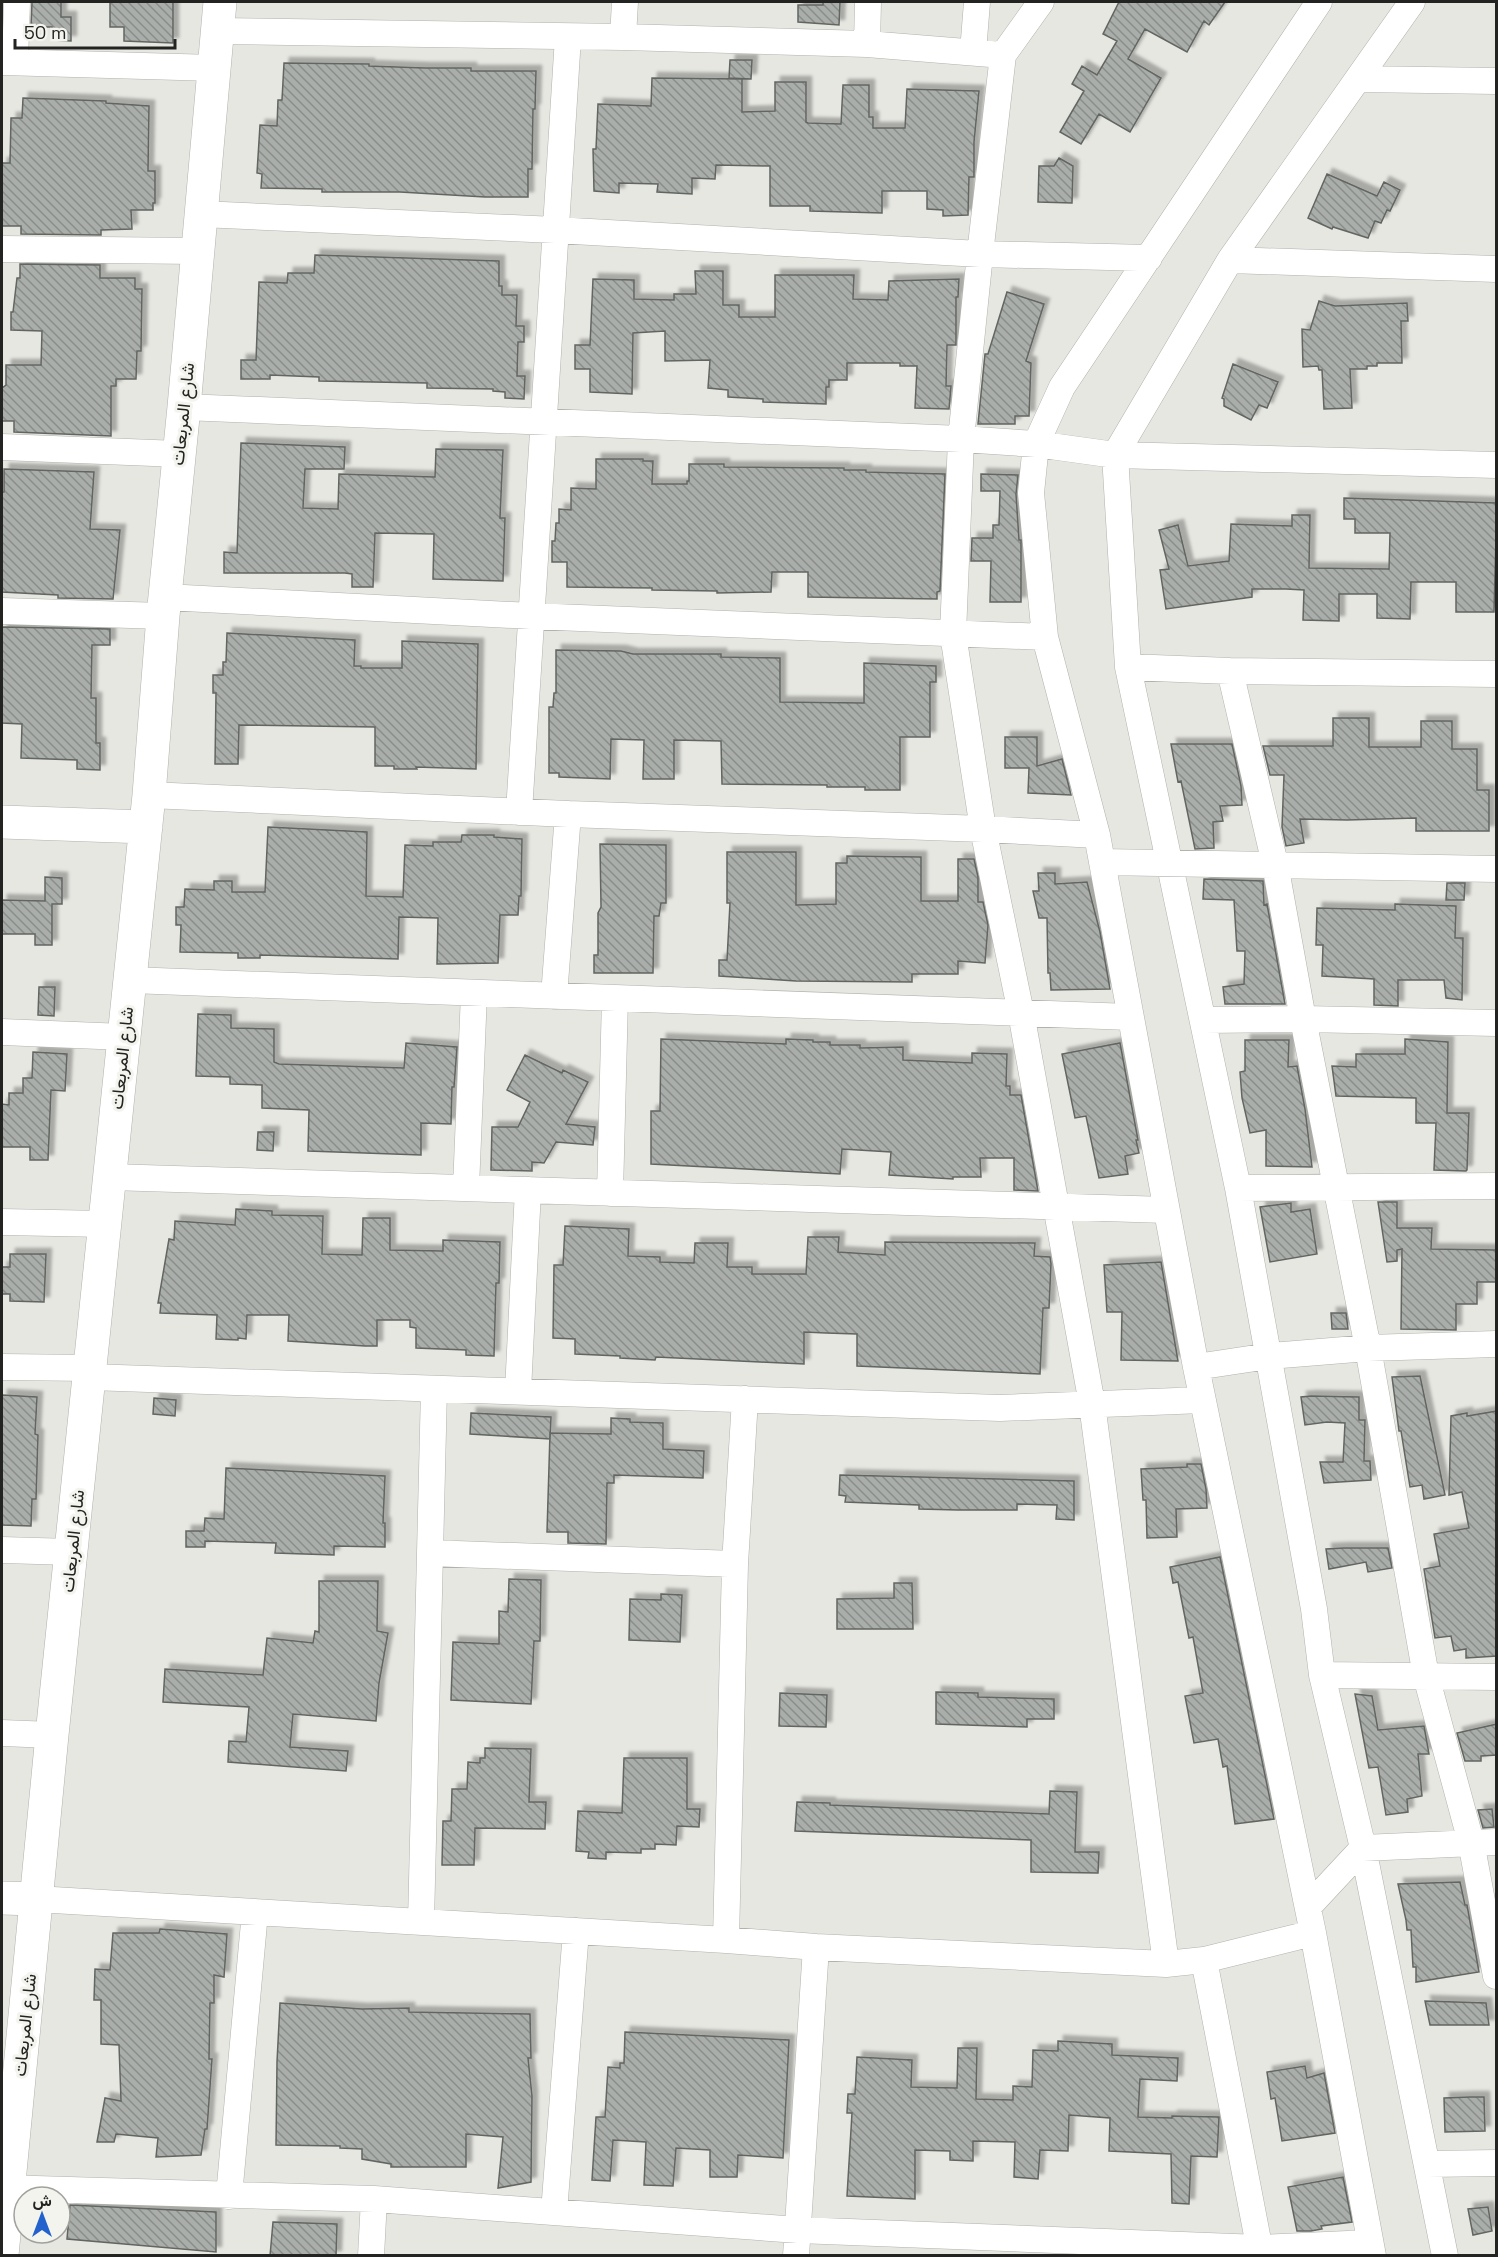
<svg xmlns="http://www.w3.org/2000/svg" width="1498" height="2257" font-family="'Space Grotesk',Vazirmatn,sans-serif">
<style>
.building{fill:url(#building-back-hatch);stroke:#626662;stroke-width:1.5;filter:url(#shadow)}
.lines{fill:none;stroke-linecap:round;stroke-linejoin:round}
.street-casing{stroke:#b0b2ac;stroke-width:27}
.secondary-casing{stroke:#b0b2ac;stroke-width:34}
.street{stroke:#fff;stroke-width:26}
.secondary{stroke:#fff;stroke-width:33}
.labels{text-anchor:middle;stroke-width:6;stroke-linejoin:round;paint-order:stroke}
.street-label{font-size:18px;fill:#232321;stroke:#f3f4ee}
</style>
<defs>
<pattern id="building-back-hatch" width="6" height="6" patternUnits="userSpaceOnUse" patternTransform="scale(1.5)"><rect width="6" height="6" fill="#aaaeaa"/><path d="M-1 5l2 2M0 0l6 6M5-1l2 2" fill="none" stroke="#8a8d8a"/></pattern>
<filter id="shadow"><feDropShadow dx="5.5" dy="-5.5" stdDeviation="1.5" flood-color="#0004"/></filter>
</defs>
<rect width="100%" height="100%" fill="#e6e7e1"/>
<path class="building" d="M32 2H61V17H71V41L52 40V27H31Z
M110 2H173V43L124 41V27H110Z
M823 2H840L839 25 798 22V5H823Z
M1119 2H1225L1209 25 1204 21 1187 52 1145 29 1128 59 1161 78 1130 132 1099 114 1081 144 1060 132 1084 91 1072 84 1082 66 1097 75 1117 41 1103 34Z
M730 60H752L751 79 729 78Z
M284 63 369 64V66L425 68H471V71H536L535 109H533L532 169H528V197H485L400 192H322V189L261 188 262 174 257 173 260 125 277 126 278 100H282Z
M652 78 742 79V112L775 111V82H806V122L808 123 841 124 843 85H869V117H873V128H905L907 89 979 91 974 142V177H969L968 215 943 216V210L927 209V191H882V213L810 211V206H770V166L716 165 715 179 692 178V194L657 192 658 184 619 183V193L594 191 593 149H596L598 104 651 106Z
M23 98 106 101V103L149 106 148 171H155V203H153V210H131L132 229 101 230V235L21 234V226H2V163H10L11 118H22Z
M1059 158 1073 166 1072 203 1038 202 1039 166H1054Z
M1327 174 1377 196 1384 182 1400 190 1390 211 1387 210 1381 223 1375 221 1368 238 1333 227 1332 229 1308 218Z
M315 255 499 261V286H502V295H517L516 326H524V342H518L517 376H525L524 399 505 398V392L493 391V389L427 388V383L319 381V377L270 375V379H241V360H256L259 282 287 283 288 273H314Z
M20 264 100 265V278H135V289H142L141 351H137L136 379H116V386H111V436L14 432V421H2V388L6 385V365H41L42 331 11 330V312H13L17 278H20Z
M695 271H723V305H739V317H775V275H854L853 299 888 300 889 281 959 279 958 297H956V345H947L946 386H951L949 409 915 408 917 366H900V363H847V380H829V387H826V404L763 402V399L728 397V390L708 388 710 360 665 361V331L633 333 632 394 590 392V369H575V345H590L593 279 634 280V299L674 300V294H696Z
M1007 292 1044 304 1026 361 1031 363 1029 416H1015V424H978L985 354H988Z
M1319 301 1335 306 1407 303 1408 321H1401L1402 363H1377V366H1367V369H1350L1352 408 1324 409 1322 370H1319L1318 366 1303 367 1302 329 1310 330Z
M1233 364 1278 382 1267 408 1259 405 1251 420 1224 406V399L1222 398Z
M241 443 345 447 344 469H305L303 508 338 509 339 474 435 477 436 449 503 450 500 518H505L503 581 433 579 434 534 375 533 373 587H352V574L345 573H224V552L237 553Z
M596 459H643V461H653L652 484H687V481H689V464H724V467L844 468V470H866V472L945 474 940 591 937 592V599L808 597V572H772L771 592 717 593V591L652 590V588L567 587V562H552V541H555L556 523H559V509L571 510V488L596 489Z
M4 469 94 472 90 529 120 530 113 599 58 598V595L2 592V492H4Z
M981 474 1018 475 1016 494 1019 540H1021V602H990L991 561H971L972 538H993V525H999L1000 491H981Z
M1344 498 1497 503 1494 612H1456V582H1411L1410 619 1377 618V594H1339V621L1303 620 1304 590 1286 589H1252V597L1166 609 1160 570 1169 569 1159 530 1178 525 1188 566 1229 561 1231 524 1292 526V515H1310L1309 568 1389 569 1390 533H1355V519H1344Z
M2 627 110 629V645H92L91 698H96V743H100V770L77 769V760L21 758 22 724 2 723Z
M227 633 355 640 354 666H361V668H402V641L478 644 476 769 416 767 417 769H394V766H375V727L239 725 238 764H215L216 693H213V675H223V662H226Z
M556 650 621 651 633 654H721V657L780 658V702L864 703V663L936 666V682H930V737H900V790H865V787H827V785L722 784 721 741 674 740V779H643L644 740 611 739 610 779 559 777V773H549V707H553L554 693H556Z
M1333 718H1369V747H1421V721H1452V749H1477V790H1489V831H1416V818L1347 820 1300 819 1304 843 1286 846 1282 827 1284 775H1270L1263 746H1333Z
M1005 737H1037V766L1062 759 1071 795 1028 793 1029 768H1005Z
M1171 744H1232L1241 786 1242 805 1220 806 1223 821 1213 822 1214 848 1195 849 1181 781 1178 782Z
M268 827 367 832 366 896 403 897 405 845 433 846V842H461L462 835H494V837L522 839 521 896H519L518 915H500L498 963 437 964 438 918 399 917 398 959 260 955V958H238V953L180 952 181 925H176V907H184L185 889 214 890V881H232V892H265Z
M600 844 666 845V903H661L659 916H654L653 973H594V955H598V913L601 907Z
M727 852H796V905L836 904V863H847V856L921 857V901H958V859H974L978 877V902H983L988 925 985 963 958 961V974H912V982L796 981 719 976V960H727L730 903H727Z
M1038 873H1055V884L1087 882 1100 932 1110 989 1051 990 1050 973H1048L1047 918H1039L1033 891H1039Z
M45 877 62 878V904H52V945H35V934H2V900L45 901Z
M1204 879 1263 881 1264 905 1267 904 1285 1004H1225L1223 987 1244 984 1245 951H1237L1234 900 1203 899Z
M1447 883H1465L1464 900H1446Z
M1395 904 1456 906 1455 938H1463L1462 1000 1446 998 1444 980H1398V1006L1374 1005V979L1322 976 1323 945H1316L1317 908 1395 910Z
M39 987H55L54 1016 38 1015Z
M198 1014 231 1015V1028L274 1029V1062L279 1064 404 1068 406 1043 457 1047 454 1087H452L451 1124 421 1123V1155L308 1151 309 1110 262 1108V1085L230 1084V1077L196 1076Z
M661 1039 786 1044V1039L813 1040V1042H830V1045H860V1048L903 1047V1060L972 1063V1053L1007 1054 1006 1086H1010V1095H1021L1038 1191 1014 1190V1158H980L981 1177H953V1179L889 1175 891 1152 842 1149 840 1174 651 1164V1111H660Z
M1405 1039 1448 1042 1447 1113H1469L1467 1170 1466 1171 1434 1170 1436 1123H1416V1098L1336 1096 1332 1066 1356 1067V1054H1405Z
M1245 1040H1289L1288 1067 1297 1066 1305 1109 1312 1167 1266 1166V1130L1250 1133 1242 1098 1240 1072 1245 1071Z
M1120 1043 1138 1140H1136L1139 1153 1125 1156 1128 1174 1099 1178 1086 1116 1075 1118 1062 1054Z
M33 1052 67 1054 65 1091 51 1090 48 1160H30V1147H2V1104L9 1105V1093H23V1078H32Z
M525 1055 562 1073 563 1070 588 1082 566 1124 595 1127 593 1145 556 1142 544 1163 532 1162V1171L491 1170 492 1127H518L530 1102 507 1090Z
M258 1132H274L273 1151 257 1150Z
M1378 1202H1397V1228H1432L1431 1249 1497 1250V1282H1477V1304H1456V1330L1401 1329 1402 1249 1397 1250V1261L1387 1262Z
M1291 1203V1212L1310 1209 1317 1254 1270 1262 1260 1207Z
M236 1209 272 1211V1215L323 1216 322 1254 362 1255 363 1218H390V1250L443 1251V1240L500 1242 499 1283H496L494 1356 466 1355V1350L416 1348V1328L410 1327V1320H377V1346H365L288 1341 289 1315H247L246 1339 238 1338V1340L216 1339 217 1315 160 1313 161 1303H158L169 1239 174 1240 175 1221 235 1225Z
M565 1226 629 1229 628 1256 660 1257V1262L694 1263 695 1243H728L727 1267H752V1274H806L808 1237H839L838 1252 885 1255V1242L1035 1243 1034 1256 1050 1257 1051 1264 1049 1308H1043L1040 1374 857 1366V1334L826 1333 804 1332V1364L656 1357 655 1360 620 1358V1356L575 1354V1339L553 1338 554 1265H563Z
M10 1254H46L44 1302 10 1301V1294H2V1267H10Z
M1161 1262 1178 1361 1121 1360 1122 1312H1107L1104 1265Z
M1331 1313H1346L1348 1329H1332Z
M1420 1376 1445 1495 1424 1499 1422 1485 1410 1487 1401 1431H1399L1392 1377Z
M2 1395 37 1397 35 1434 38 1435 36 1499H32L31 1526 2 1525Z
M1311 1396 1359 1397V1420H1365L1364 1461H1370L1371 1480 1324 1483 1320 1462H1343L1345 1423 1327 1422 1305 1425 1301 1397Z
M154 1398 176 1400 175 1416 153 1414Z
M1497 1411V1656L1466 1658V1649L1454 1651 1451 1636 1435 1638 1424 1569 1440 1566 1434 1534 1469 1528 1462 1492 1449 1495 1451 1416 1467 1413V1416Z
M471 1413 551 1417 550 1439 470 1434Z
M611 1418 630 1419V1422L663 1423V1449L704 1451 703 1478 614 1475V1483H607L606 1544 568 1543V1532H547L550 1433 611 1434Z
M1187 1464H1201L1206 1489 1207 1508 1176 1509 1177 1537 1147 1538 1146 1500H1143L1141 1469 1187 1467Z
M226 1468 385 1476 383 1523H385V1547L334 1546V1555L275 1553 276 1543 205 1541V1547H186V1531H204L205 1518 224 1519Z
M840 1475 1074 1481V1520L1056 1519 1057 1505 1017 1504V1510H958L919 1509V1505L845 1502 846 1496 839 1495Z
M1344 1548H1388L1392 1568 1368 1572 1366 1562 1329 1569 1326 1549Z
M1220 1557 1274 1819 1235 1824 1227 1766 1223 1767 1218 1739 1194 1743 1185 1696 1203 1693 1193 1637 1189 1638 1178 1582 1173 1583 1170 1567Z
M509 1579 541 1580 540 1641H534L531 1704 451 1700 453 1642 499 1644V1611L508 1612Z
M319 1581H378L377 1631 388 1633 379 1683 376 1721 293 1714 290 1747 348 1751 346 1771 228 1762 229 1741 246 1742 249 1707 163 1702 165 1669 263 1675 267 1638 313 1643 315 1631 319 1632Z
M894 1583H912L913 1629H837V1599L894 1598Z
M661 1594 682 1595 680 1642 629 1640 630 1599 661 1600Z
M936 1692 978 1693V1697L1054 1699V1719H1027V1727L936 1724Z
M780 1693 827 1695 826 1727 779 1726Z
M1355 1694 1372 1696 1378 1730 1424 1726 1429 1754H1418L1422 1796 1407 1799 1408 1812 1386 1815 1378 1767 1369 1768Z
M1497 1724V1755L1481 1756V1761H1465L1457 1733Z
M485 1748 531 1749 529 1802H546L545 1829 475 1828 474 1865H442L443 1821H451L452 1789H467L468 1762 480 1763V1758H485Z
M624 1758H687V1809H700L699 1827 677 1826 676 1845 655 1844V1849H641V1853L606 1852V1859L588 1858 589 1852 576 1851 578 1811 622 1813Z
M1050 1791 1077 1792 1075 1852H1099L1098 1873 1031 1872V1840L795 1831 797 1802 830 1803V1805L1049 1814Z
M1492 1809 1494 1827 1483 1828 1478 1810Z
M1460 1882 1465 1905H1467L1479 1972 1416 1982V1967H1413L1411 1930H1407L1406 1920 1398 1884Z
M160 1929 227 1934 224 1977 214 1975V2003H210L209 2059H212L207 2129H205L201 2155 156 2157 158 2138 116 2134 114 2142H97L105 2098 121 2101 119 2045 101 2044V2000H94L95 1969 110 1970 113 1933H159Z
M1425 2001 1486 2003 1489 2025H1430Z
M280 2003 362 2009 409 2008V2012L530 2014 531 2058H528L532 2096 531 2182 498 2188 503 2137 466 2134V2167H391V2164L362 2159V2149L340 2148V2146L276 2145 277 2062Z
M625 2032 789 2040 783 2158 738 2155 737 2177H710V2150L676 2148 673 2186 644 2185 646 2142 613 2140 610 2181 592 2180 596 2117H605L608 2067 620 2068V2063H624Z
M1058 2041 1112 2044V2055L1178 2058 1177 2081 1140 2079 1138 2117 1172 2118V2116L1219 2117 1217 2157 1191 2156 1189 2204 1172 2203 1171 2154 1109 2151 1110 2118 1069 2115 1068 2151 1040 2150 1038 2179 1014 2177 1015 2142 973 2141V2161L950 2160V2151L915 2150V2199L847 2196 852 2113H847L848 2094H855L857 2057 912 2060 911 2087 957 2088 958 2048H977L976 2099 1013 2100V2086L1032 2087 1033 2050 1058 2051Z
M1305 2066 1307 2078 1324 2073 1335 2133 1282 2141 1275 2098 1271 2099 1267 2072Z
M1470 2097H1484L1485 2131 1445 2132 1444 2098Z
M1343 2177 1352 2222 1321 2226 1322 2229 1311 2231H1297L1288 2187Z
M70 2205 216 2212V2252L67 2239Z
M1488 2207 1492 2231 1473 2235 1468 2209Z
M273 2222 337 2224 336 2256H270Z"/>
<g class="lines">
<defs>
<path id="street" d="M1041 2 1003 55 980 254 961 439 953 634 983 829 1021 1013 1092 1404 1166 1964
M1319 2 1062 387 1036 444 1031 493 1045 637 1097 835 1196 1367 1313 1933 1373 2256
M1412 2 1230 260 1115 455 1128 667 1238 1188 1314 1609 1322 1675 1363 1848 1445 2256
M218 31 623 37 867 44 1003 55
M623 37 625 2
M867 44 868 2
M973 52 977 2
M2 62 215 68
M15 62 17 2
M1358 79 1496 81
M201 214 555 230 980 254 1149 258
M2 249 198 251
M1230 260 1496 269
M184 407 961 439 1036 444 1115 455 1496 465
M2 447 179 454
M165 597 531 616 1045 637
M2 611 163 616
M1128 667 1230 671 1496 674
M1230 671 1275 864 1303 1019 1368 1348 1426 1676 1471 1842 1496 1976
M149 795 568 814 983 829 1097 835
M519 812 568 37
M1102 862 1496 869
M130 980 1130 1017
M554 996 568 814
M1204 1020 1303 1019 1496 1023
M2 1032 124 1037
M110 1177 1166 1210
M466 1188 474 993
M1238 1188 1496 1186
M610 1193 615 998
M2 1222 106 1224
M2 1367 91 1368
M1196 1367 1269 1356 1368 1348 1496 1344
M90 1377 1000 1408 1202 1400
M518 1391 528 1190
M2 1550 72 1552
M430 1553 735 1564
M1322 1675 1496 1677
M2 1733 52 1735
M36 1899 726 1940 816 1947 1166 1964 1204 1960 1313 1933
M1308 1907 1363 1848 1496 1842
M421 1922 434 1389
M726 1940 735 1564 745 1399
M1204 1960 1261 2256
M1427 2164 1496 2163
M2 2188 374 2199 798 2230 1260 2248 1370 2243
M229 2196 255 1912
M554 2212 576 1931
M371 2256 374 2199
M796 2256 816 1947"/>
<path id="secondary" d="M2 822 146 827
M2 1898 36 1899
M2 2255 52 1735 149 795 163 616 184 407 220 2"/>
</defs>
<use href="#street" class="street-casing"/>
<use href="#secondary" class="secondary-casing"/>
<use href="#street" class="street"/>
<use href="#secondary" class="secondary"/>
</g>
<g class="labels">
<g class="street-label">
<text transform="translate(183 414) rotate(-84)" y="6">شارع المربعات</text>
<text transform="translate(122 1058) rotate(-84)" y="6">شارع المربعات</text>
<text transform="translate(73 1541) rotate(-84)" y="6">شارع المربعات</text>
<text transform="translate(25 2025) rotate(-84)" y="6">شارع المربعات</text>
</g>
</g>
<rect width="1498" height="2257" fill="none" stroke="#232321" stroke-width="6"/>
<g transform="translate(42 2215)"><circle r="28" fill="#f3f4ee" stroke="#a0a09c" stroke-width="1.5"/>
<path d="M0-4.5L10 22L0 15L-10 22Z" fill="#2361cd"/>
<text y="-9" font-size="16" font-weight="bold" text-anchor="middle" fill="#232321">ش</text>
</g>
<path d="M15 39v9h160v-9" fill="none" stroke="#232321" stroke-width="3"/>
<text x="24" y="39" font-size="18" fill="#232321" stroke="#f3f4ee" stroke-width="4.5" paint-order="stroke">50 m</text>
</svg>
